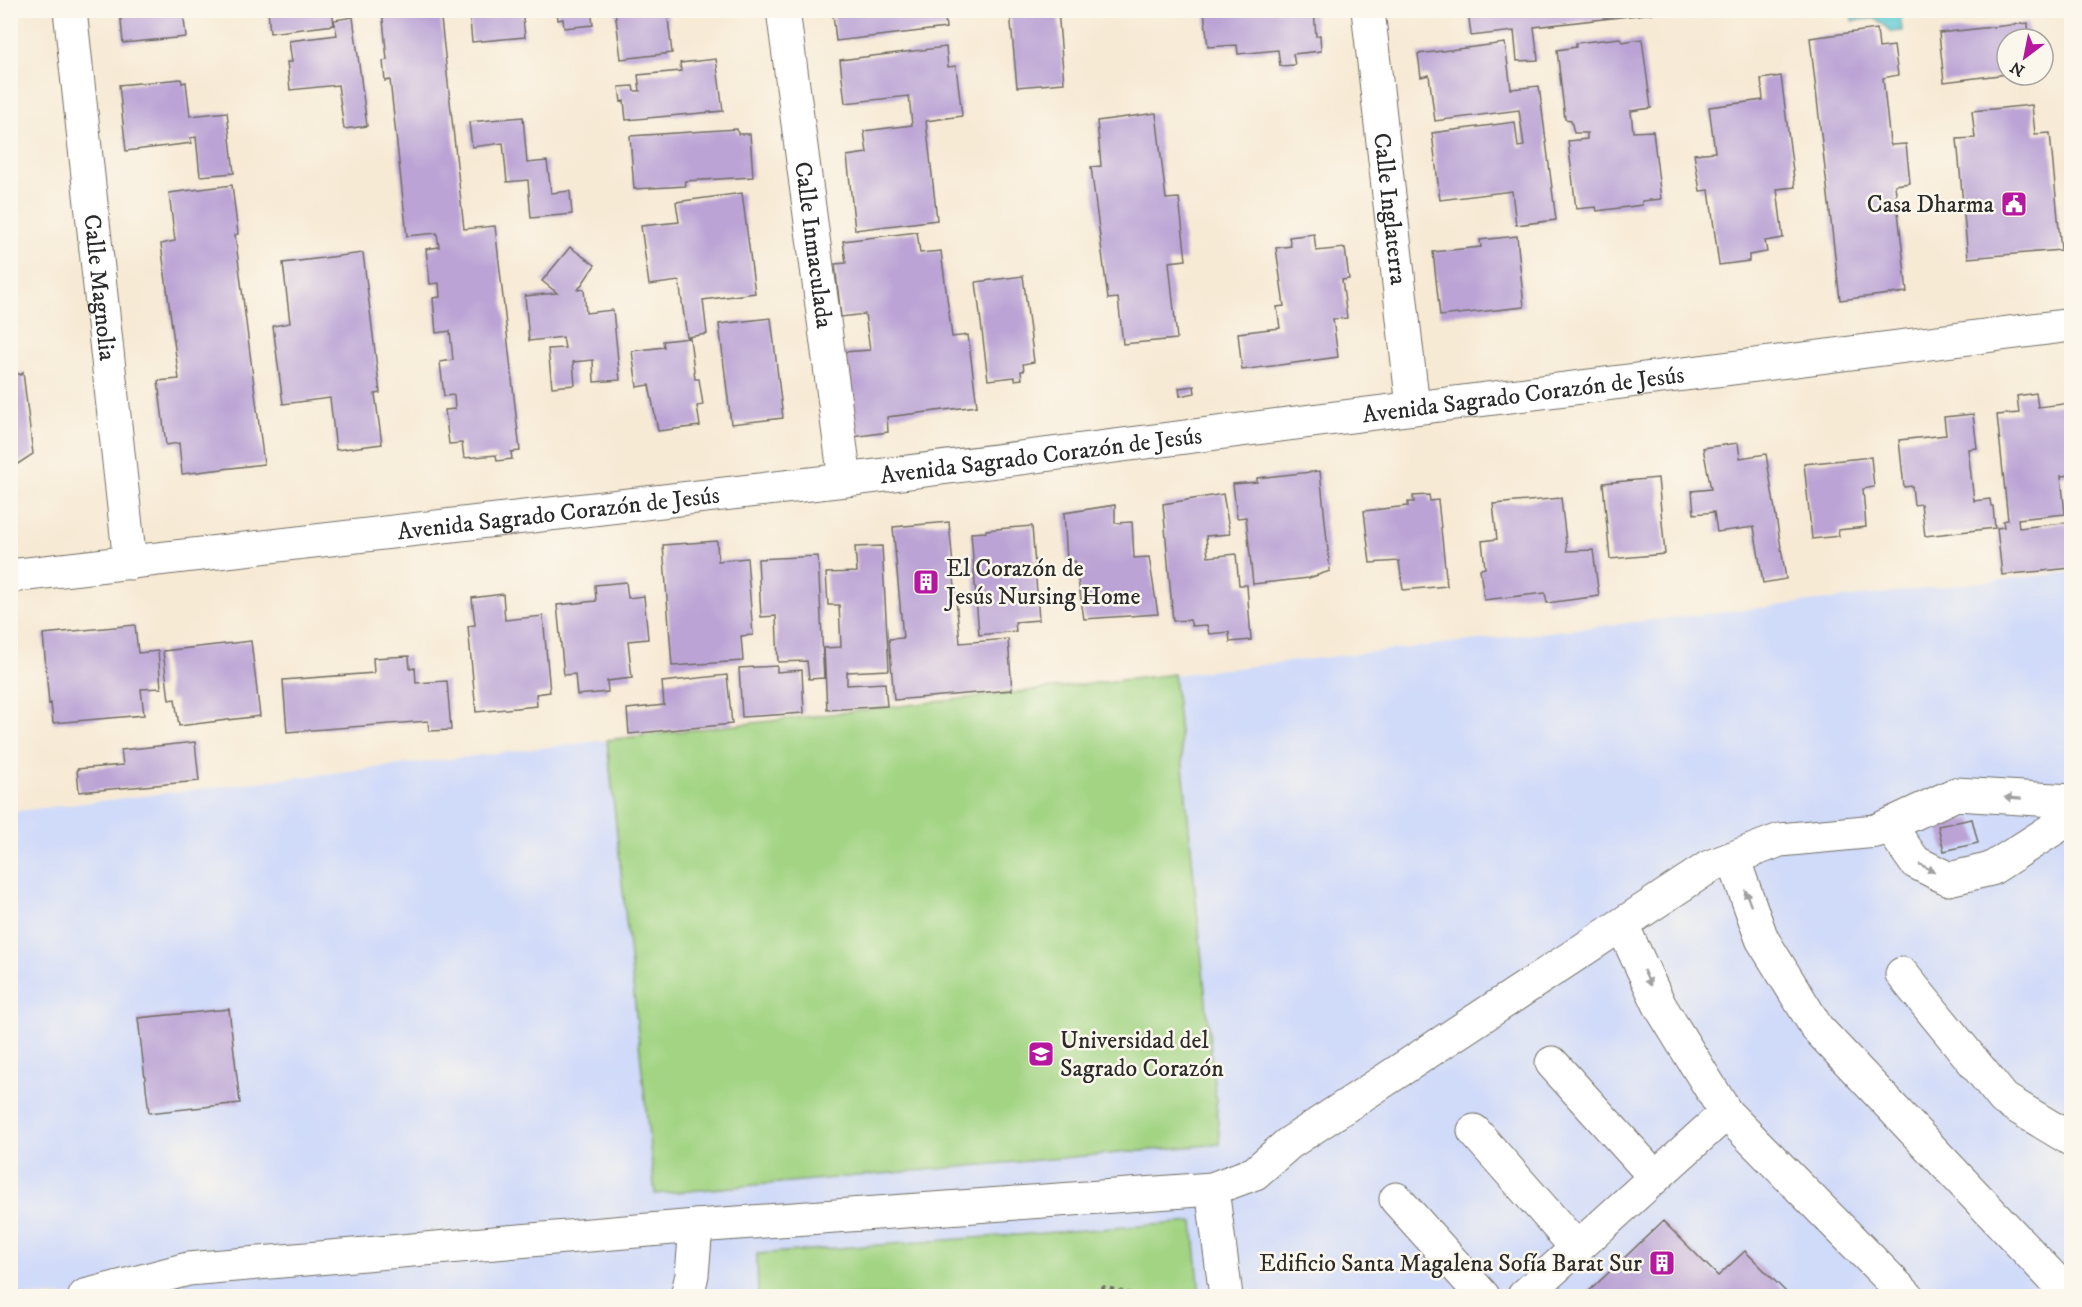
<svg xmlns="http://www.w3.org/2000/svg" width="2082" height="1307" font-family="'IM FELL DW Pica',serif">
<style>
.built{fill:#d0daf9}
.green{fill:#a2d483;stroke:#668057;stroke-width:1.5}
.water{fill:#5dcad4;stroke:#447a80;stroke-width:1.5}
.building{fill:#bba4d5}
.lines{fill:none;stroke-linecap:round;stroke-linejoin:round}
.minor-casing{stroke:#726e66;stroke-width:35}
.path{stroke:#726e66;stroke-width:4;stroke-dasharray:4.5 4.5;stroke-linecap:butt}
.minor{stroke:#fff;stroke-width:33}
.oneway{fill:#a0a0a0}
.labels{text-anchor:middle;stroke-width:5;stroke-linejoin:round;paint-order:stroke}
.poi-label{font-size:24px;fill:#2b2b2b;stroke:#fbf7ec;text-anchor:end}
.street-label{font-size:24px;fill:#2b2b2b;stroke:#fbf7ec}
</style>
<rect width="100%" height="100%" fill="#fbf7ec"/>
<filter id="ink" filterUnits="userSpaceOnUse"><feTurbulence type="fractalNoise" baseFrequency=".0167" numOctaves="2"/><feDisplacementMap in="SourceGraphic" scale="12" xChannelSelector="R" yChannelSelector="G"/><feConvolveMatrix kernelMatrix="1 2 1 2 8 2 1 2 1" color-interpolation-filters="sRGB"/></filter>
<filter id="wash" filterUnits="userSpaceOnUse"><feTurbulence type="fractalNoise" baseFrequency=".008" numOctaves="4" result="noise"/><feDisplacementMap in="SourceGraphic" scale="24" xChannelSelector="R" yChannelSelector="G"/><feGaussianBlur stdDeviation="1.35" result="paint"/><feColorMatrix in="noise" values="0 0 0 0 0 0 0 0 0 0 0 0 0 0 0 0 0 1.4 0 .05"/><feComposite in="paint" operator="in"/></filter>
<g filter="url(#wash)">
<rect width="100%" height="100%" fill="#f7ead5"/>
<path class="built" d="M2071 572V1296H11L10 812 607 740Z"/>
<path class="green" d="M1174 674 1220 1144 655 1194 607 740Z
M1193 1222 1200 1296H758L757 1254Z"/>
<path class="water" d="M1851 11H1900L1902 31 1891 32 1876 18 1852 21Z"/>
<g id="blocks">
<path class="building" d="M120 10H183L186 37 123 43Z
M268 10H332L334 25 270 33Z
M382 10H440L464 229 495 226 520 451 511 452 512 459 497 461 496 455 464 458 462 443 449 444 445 410 455 409 454 395 444 396 440 362 453 360 450 331 436 333 433 298 440 297 439 283 430 284 426 249 439 247 437 233 407 236 390 80 385 81 383 61 387 60Z
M469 10H522L525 37 472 42Z
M557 10H591L593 25 564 28 563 19 558 20Z
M615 10H667L672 53 621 59Z
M850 10H944L946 28 836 41 833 14Z
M1026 10H1058L1064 83 1017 87 1010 12Z
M1204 10H1314L1316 36 1320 35 1321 51 1293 54 1295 65 1280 66 1278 50 1238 54 1237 45 1208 47Z
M1468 10H1663V12L1534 27 1538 60 1517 61 1514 31 1471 36Z
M353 17 367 126 344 129 338 85 290 90 287 62H292L289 41 337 35 334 20Z
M2028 23 2029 39H2007V74L1944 82 1939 33Z
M1877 29 1879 48 1894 46 1898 75 1883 78 1890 143 1891 145 1906 144 1910 183 1895 185 1907 292 1840 300 1810 38Z
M1620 38 1622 42 1642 39 1651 108 1631 111 1633 132 1653 131 1661 199 1642 201V205L1597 211 1596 207 1576 209 1568 141 1587 139V133H1574L1571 120 1565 119 1557 50 1576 47V43Z
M1505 43 1511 89 1539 86 1556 220 1516 225 1512 191 1440 200 1432 133 1515 122 1518 147 1524 146 1519 110 1435 121 1429 75 1421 77 1418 54Z
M946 47 948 67 956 66 962 116 926 121 937 220 855 230 847 156 867 153 864 131 912 125 909 96 845 103 840 60Z
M716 59 723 111 626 120 624 101 621 102 619 87 633 86 634 91H640L638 75 681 71 680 63Z
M1781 76 1795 187 1777 189 1783 238 1765 241 1767 252 1749 255V261L1719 265 1709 190 1700 191 1694 154 1715 152 1709 107 1763 100 1761 79Z
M181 79 182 83 186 82 190 116 227 112 234 173 200 176 196 137 190 138 192 143 126 151 119 85Z
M2032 105 2035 134 2050 133 2061 250 1968 258 1957 139 1975 138 1972 111Z
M1156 113 1166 199 1179 198 1186 260 1169 262 1177 339 1123 344 1118 298 1108 299 1091 167 1101 166 1097 121Z
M523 117 527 163 547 161 551 193 570 191 572 214 531 218 528 180 507 182 503 143 472 147 469 122Z
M737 129 738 134H750L753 177 685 181 686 186 634 189 630 136Z
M232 185 238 234 235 235 264 464 182 474 179 443 166 445 158 381 179 379 161 244 175 241 169 193Z
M742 193 755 293 703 300 707 334 687 337 679 281 649 285 641 226 679 222 676 202Z
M917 232 920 253 941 251 952 337 968 335 977 406 887 417 888 432 853 437 843 352 870 350 865 314 841 317 835 264 846 263 843 241Z
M1314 234 1316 251 1345 248 1349 279 1342 280 1347 318 1333 319 1338 357 1242 370 1238 333 1280 328 1277 307 1284 306 1276 248 1291 246 1289 237Z
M1517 236 1524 307 1440 316 1433 252 1481 247 1480 240Z
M570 247 595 265 578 290 584 289 586 313 613 310 620 380 594 382 593 360 573 362 575 385 552 387 548 349 565 348 563 337 529 341 525 296 557 293 542 281Z
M363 253 380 393 375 394 382 444 336 450 330 398 283 404 273 326 290 323 283 263Z
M1023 276 1034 362 1023 364 1024 371H1021L1022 379 1015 380V377L988 380 976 282Z
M771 318 783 418 731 424 719 324Z
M690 338 695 379H699L703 405 697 406 700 426 658 431 649 385 637 387 632 351 664 347 663 341Z
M10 370 21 375 23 372 33 454 10 469Z
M1194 386 1195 393 1180 396 1179 388Z
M2036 393 2038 407 2072 403V475L2061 476 2065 514 2018 519 2019 528 2072 522 2071 568 2002 575 1997 528 2004 527 2003 521 2008 520 1997 415 2019 413 2017 396Z
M1973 414 1977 448 1968 449 1974 501 1990 499 1991 506H1993L1995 528 1925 536 1921 504 1914 505 1912 486 1904 487 1899 440 1946 435 1944 417Z
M1738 443 1740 458 1766 454 1786 579 1763 583 1754 527 1717 532 1714 512 1694 514 1692 491 1711 489 1703 448Z
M1871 457 1874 487 1863 489 1866 527 1838 530 1839 536 1812 539 1804 464Z
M1320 471 1330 571 1309 578 1253 584 1246 517 1237 518 1233 484 1257 482V478Z
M1658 478 1665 554 1610 559 1603 483Z
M1223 494 1230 534 1206 536 1208 557 1236 554 1239 585H1247L1251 640 1230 642 1229 632 1209 634 1207 625 1192 626 1190 620 1173 621 1163 504Z
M1429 495 1430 501 1438 500 1447 586 1403 590 1399 561 1370 563 1364 511 1408 506V502H1414L1413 496Z
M1561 498 1567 551 1593 550 1599 596 1547 603 1545 593 1484 600 1480 569 1485 568 1482 541 1497 539 1493 504Z
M1115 505V523L1132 522 1134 558 1149 557 1158 614 1084 619 1075 561H1067L1064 513Z
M949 522 960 643 1008 639 1012 690 894 700 889 639 903 638 893 527Z
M1032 526 1039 620 1015 622 1016 631 979 635 971 533 986 532V530Z
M717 541 718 561 747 558 753 635 741 636 743 661 672 666 663 545Z
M882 546 889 670 847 672V685L885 683 887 706 827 710 824 648 841 647 839 605H828L826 573 857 572 855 547Z
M818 556 824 678 809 679 807 661 778 662 776 616 761 617 758 559Z
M626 582 628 598 644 596 648 639 628 641 632 678 607 681 608 692 577 695 575 674 564 675 557 605 596 601 595 585Z
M503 594 505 620 543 616 550 692 536 694 537 706 476 712 468 626 475 625 472 598Z
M135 625 138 653 158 651 161 688 141 689 144 715 53 723 51 703 49 704 43 634Z
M251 641 260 716 179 726 175 699 169 700 163 651Z
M409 656 410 669 415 668 416 683 447 681 451 730 429 731 428 721 287 732 283 680 374 673 373 658Z
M777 666V672L802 670 804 713 742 717 739 668Z
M727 675 732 724 629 734 627 709 664 705 662 682Z
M195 742 199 781 79 792 77 769 123 765 121 750Z
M1972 819 1978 843 1944 851 1938 826Z
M229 1009 240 1103 149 1113 138 1018Z
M1663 1221 1718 1276 1745 1251 1790 1296H1584Z"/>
</g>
</g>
<g filter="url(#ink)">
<use href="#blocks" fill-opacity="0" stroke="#726e66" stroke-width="1.5"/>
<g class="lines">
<defs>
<g id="minor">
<path id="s1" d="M70 10 130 563"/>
<path id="s2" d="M783 10 845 480"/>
<path id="s3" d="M1368 10 1413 407"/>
<path id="s4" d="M10 576 845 480 2072 325"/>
<path d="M1889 825 1915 862 1949 879 1991 869 2072 817"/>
<path d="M1733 858 1762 939 1817 1028 2070 1296"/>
<path d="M1622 925 1660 1006 1726 1113 1907 1296"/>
<path d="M1902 974 2004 1099 2072 1140"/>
<path d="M1552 1063 1655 1177"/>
<path d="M1474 1131 1577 1248"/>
<path d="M1212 1189 1226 1296"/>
<path d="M1396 1199 1483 1296"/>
<path d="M85 1296 188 1269 696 1226 1212 1189 1255 1173 1288 1144 1709 867 1780 840 1876 831 1956 794 2072 801"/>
<path d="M687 1296 692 1275 696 1226"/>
<path d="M1524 1296 1726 1113"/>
</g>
</defs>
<use href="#minor" class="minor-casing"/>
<path class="path" d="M1085 1296 1103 1287 1131 1294 1134 1296"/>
<use href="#minor" class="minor"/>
</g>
<defs><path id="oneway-solid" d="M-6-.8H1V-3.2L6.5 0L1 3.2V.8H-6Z" transform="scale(1.5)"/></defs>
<g class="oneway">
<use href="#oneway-solid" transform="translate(2013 798) rotate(-176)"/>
<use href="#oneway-solid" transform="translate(1927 868) rotate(27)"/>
<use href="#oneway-solid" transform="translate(1748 898) rotate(-110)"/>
<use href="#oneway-solid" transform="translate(1647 978) rotate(65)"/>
</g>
</g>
<defs>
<symbol id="civic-square" viewBox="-11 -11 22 22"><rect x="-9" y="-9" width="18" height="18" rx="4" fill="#b5179e" stroke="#fbf7ec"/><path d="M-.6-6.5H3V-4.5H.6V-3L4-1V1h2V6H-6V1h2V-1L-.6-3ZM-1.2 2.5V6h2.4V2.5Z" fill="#fff"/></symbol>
<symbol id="building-square" viewBox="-11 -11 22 22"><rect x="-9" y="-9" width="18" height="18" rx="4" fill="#b5179e" stroke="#fbf7ec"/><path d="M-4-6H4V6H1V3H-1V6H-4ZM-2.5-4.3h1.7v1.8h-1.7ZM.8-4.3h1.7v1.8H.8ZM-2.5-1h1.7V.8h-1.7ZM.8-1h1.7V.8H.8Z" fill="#fff"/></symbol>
<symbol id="university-square" viewBox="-11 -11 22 22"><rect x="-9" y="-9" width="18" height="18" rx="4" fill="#b5179e" stroke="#fbf7ec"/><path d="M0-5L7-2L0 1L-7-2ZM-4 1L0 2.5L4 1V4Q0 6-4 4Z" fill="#fff"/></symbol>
</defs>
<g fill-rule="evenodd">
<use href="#civic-square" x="1999" y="189" width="30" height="30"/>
<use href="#building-square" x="911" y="567" width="30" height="30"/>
<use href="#university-square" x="1026" y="1039" width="30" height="30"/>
<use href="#building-square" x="1647" y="1248" width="30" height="30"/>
</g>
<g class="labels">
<g class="poi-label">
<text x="1994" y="212">Casa Dharma</text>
<text x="946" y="576" text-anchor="start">El Corazón de<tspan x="946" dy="28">Jesús Nursing Home</tspan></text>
<text x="1060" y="1048" text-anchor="start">Universidad del<tspan x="1060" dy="28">Sagrado Corazón</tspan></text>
<text x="1642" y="1271">Edificio Santa Magalena Sofía Barat Sur</text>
</g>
<g class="street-label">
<text dy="8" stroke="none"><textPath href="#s3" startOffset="200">Calle Inglaterra</textPath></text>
<text dy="8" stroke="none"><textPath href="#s2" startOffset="237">Calle Inmaculada</textPath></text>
<text dy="8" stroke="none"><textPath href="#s1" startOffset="279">Calle Magnolia</textPath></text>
<text dy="8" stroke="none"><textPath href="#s4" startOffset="1524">Avenida Sagrado Corazón de Jesús</textPath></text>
<text dy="8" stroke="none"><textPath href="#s4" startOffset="1038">Avenida Sagrado Corazón de Jesús</textPath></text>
<text dy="8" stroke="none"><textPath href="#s4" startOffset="552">Avenida Sagrado Corazón de Jesús</textPath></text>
</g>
</g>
<rect width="2082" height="1307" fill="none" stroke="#fbf7ec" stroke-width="36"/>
<g transform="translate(2025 57) rotate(212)"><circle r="28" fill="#fbf7ec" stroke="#a8a59f" stroke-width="1.5"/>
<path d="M0-4.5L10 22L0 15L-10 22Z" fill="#b5179e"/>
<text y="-9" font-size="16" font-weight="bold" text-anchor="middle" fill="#2b2b2b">N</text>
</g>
</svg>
